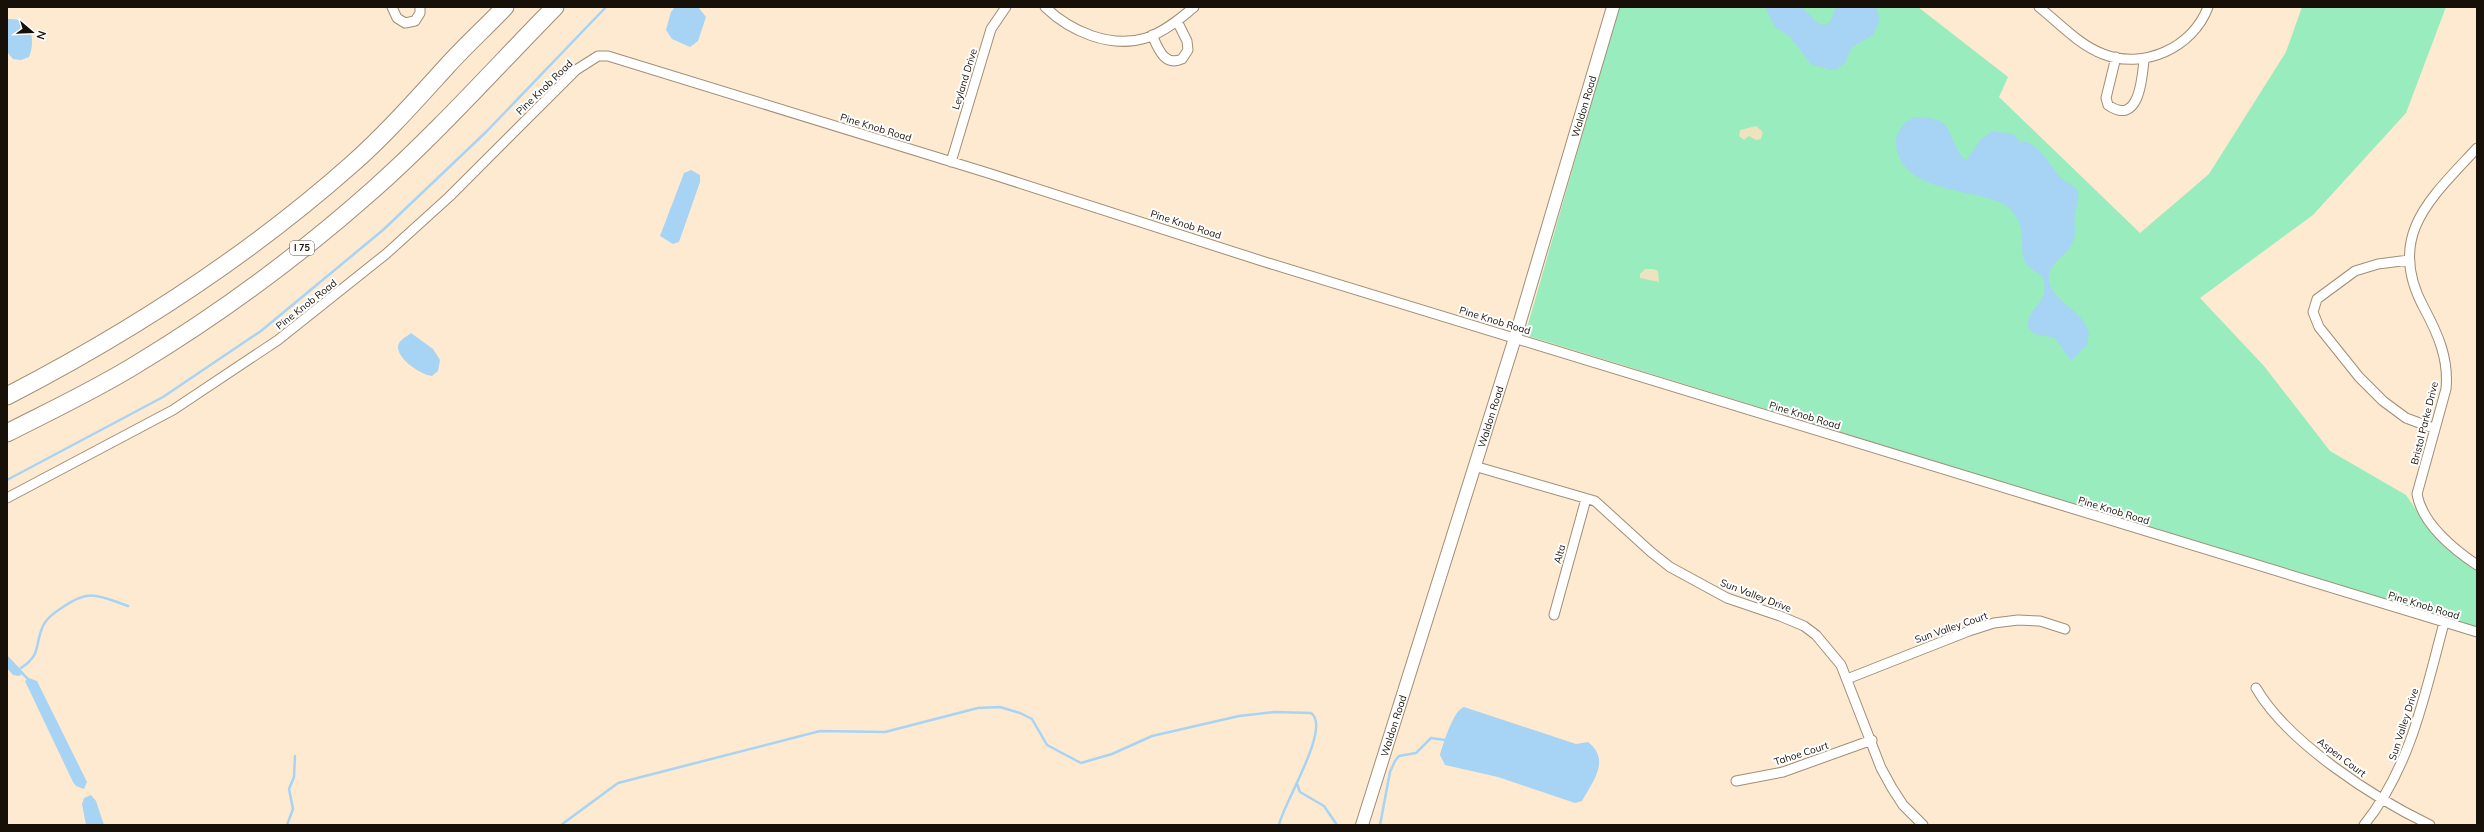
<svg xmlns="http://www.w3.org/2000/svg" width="2484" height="832" font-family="Mulish,sans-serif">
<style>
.green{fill:#98ecbe}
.sand{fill:#ede3be}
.water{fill:#a7d4f4}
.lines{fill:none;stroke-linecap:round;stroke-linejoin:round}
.stream{stroke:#a7d4f4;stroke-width:2.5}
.minor-casing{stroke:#a08e77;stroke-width:11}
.tertiary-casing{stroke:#a08e77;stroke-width:14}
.motorway-casing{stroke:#a08e77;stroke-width:19}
.minor{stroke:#fff;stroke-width:9}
.tertiary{stroke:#fff;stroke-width:12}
.motorway{stroke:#fff;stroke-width:17}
.labels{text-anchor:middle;stroke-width:4;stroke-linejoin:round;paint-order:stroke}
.shield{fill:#fff;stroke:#5d5852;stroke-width:1}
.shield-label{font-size:9px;font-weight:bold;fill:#171008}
.street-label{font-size:10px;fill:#171008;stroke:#fff}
</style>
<rect width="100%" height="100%" fill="#fdead0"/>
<path class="green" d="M1619 7H1918L2008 77 1999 97 2140 233 2209 174 2286 52 2302 7H2446L2406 113 2313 215 2200 298 2264 366 2330 451 2406 495 2422 518 2472 567 2477 553V628L1525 335Z"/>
<path class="sand" d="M1756 126 1763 132 1761 139 1756 140 1749 136 1744 140 1739 136 1740 130Z
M1645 269H1654L1658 271 1659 282 1640 278V274Z"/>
<path class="water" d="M675 7H698L706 17 698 41 690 47 672 39 666 30 671 12Z
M1765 7H1802L1819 24 1826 25 1831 20 1836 7H1875L1878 11 1879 22 1873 35 1852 47 1845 63 1835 70H1830L1811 64 1790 37 1775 27Z
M7 19C11 19 16 19 20 20 34 25 34 46 29 57L21 60 13 59 7 52Z
M1915 117C1957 117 1944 134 1964 159H1967L1981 139 1992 131 2013 134 2019 141C2039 141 2048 163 2059 176 2064 181 2072 184 2077 189 2080 199 2077 204 2075 213 2073 225 2078 232 2071 246 2065 257 2046 265 2049 281 2053 302 2082 309 2089 333L2087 345 2071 361 2055 338 2035 334 2028 328C2026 311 2042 305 2044 293 2047 268 2033 276 2025 262 2019 249 2025 232 2018 220 2015 214 2009 207 2002 203 1969 188 1898 192 1896 142 1896 131 1905 121 1915 117Z
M691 170 700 175V182L679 242 673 244 660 236 684 173Z
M411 333 433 349 440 360 438 371 432 376C421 375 397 359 398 346 399 340 406 337 411 333Z
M7 655 24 673 19 676 13 675 7 668Z
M29 678 37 681 85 778 87 782 84 789 76 786 73 782 25 681Z
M1464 707 1576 744 1588 742C1611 760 1593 781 1582 801L1575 803 1498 777 1445 765 1440 755C1443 744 1454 709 1464 707Z
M91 795 96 801 104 825H86L82 804 84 798Z"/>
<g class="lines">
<path class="stream" d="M7 480 163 397 261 331 383 230 486 132 606 7
M21 668C42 654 34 646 43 626 46 618 55 612 63 607 90 588 99 596 128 606
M23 674 28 679
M1297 784 1300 792 1324 806 1337 825
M287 825 293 809 289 789 294 777 295 756
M561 825 618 783 820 731 885 732 978 708 1000 707 1020 713 1032 719 1047 745 1081 763 1112 754 1152 736 1239 716 1275 712 1311 713C1332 727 1283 804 1279 825
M1380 825 1390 772 1395 761 1399 756 1416 753 1431 738 1445 740"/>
<defs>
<path id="minor" d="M392 7 397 18 405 23 415 21 420 13V7
M1045 7C1070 31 1110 49 1146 38 1164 32 1180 19 1194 7
M2039 7C2059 23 2079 45 2103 54 2143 70 2193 48 2208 7
M1152 35C1158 48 1164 67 1182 59L1188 50 1187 41 1177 21
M2116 57 2106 98 2108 105C2138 126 2142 82 2144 60
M2477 148C2431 198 2385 236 2424 308 2438 334 2449 359 2446 389L2417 494C2422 523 2453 549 2477 565
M951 162 991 29 1006 7
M2409 260 2378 264 2355 271 2317 299 2313 312 2319 327 2359 377 2383 401 2406 418 2433 428
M1474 466 1595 501 1651 552 1670 567 1727 598 1780 616 1804 626 1816 635 1841 665 1881 768 1892 788 1903 805 1923 825
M7 498 173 410 278 340 386 254 449 197 576 70 598 56H608L988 173 1265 262 2477 632
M1554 615 1586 499
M1847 679 1969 631 1994 623 2018 620 2040 621 2065 629
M2256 688C2288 743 2374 798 2430 825
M1736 781 1783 772 1872 740
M2364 825C2411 767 2425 693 2444 623"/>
<g id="tertiary">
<path id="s1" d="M1362 825 1515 338 1613 7"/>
</g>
<path id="motorway" d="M7 396C131 332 247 257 351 165 386 134 416 100 447 66 465 46 486 27 505 7
M7 433C50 411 95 390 137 364 221 313 301 254 374 189 438 132 495 68 555 7"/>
</defs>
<use href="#minor" class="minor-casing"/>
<use href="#tertiary" class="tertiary-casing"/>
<use href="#motorway" class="motorway-casing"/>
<use href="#minor" class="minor"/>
<use href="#tertiary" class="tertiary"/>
<use href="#motorway" class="motorway"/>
</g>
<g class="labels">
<rect class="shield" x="290" y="241" width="24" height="14" rx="3"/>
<g class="shield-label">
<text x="302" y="251">I 75</text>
</g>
<g class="street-label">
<text transform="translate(964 79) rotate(-73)" y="4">Leyland Drive</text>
<text transform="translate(544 87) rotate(-44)" y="4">Pine Knob Road</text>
<text dy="4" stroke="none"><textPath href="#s1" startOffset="752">Waldon Road</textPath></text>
<text transform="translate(876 127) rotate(17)" y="4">Pine Knob Road</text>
<text transform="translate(1186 224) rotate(18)" y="4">Pine Knob Road</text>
<text transform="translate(306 304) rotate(-38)" y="4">Pine Knob Road</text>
<text transform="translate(1495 320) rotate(17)" y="4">Pine Knob Road</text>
<text transform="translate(1805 415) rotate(17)" y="4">Pine Knob Road</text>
<text dy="4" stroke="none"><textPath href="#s1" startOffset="428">Waldon Road</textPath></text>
<text transform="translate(2424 423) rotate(-76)" y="4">Bristol Parke Drive</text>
<text transform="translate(2114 510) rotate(17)" y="4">Pine Knob Road</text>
<text transform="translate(1559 554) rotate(-74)" y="4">Alta</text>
<text transform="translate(1756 595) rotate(21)" y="4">Sun Valley Drive</text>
<text transform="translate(2424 605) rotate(17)" y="4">Pine Knob Road</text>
<text transform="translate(1951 627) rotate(-19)" y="4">Sun Valley Court</text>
<text transform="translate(2403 724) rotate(-72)" y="4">Sun Valley Drive</text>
<text dy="4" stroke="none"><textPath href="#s1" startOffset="104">Waldon Road</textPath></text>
<text transform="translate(1801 753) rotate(-18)" y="4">Tahoe Court</text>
<text transform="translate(2342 757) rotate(37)" y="4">Aspen Court</text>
</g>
</g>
<rect width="2484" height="832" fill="none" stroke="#171008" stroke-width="16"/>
<g transform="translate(32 32) rotate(109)" stroke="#ffffff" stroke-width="3" paint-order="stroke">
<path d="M0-3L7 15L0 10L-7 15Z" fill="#171008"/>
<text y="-6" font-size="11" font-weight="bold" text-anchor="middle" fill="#171008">N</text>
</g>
</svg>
